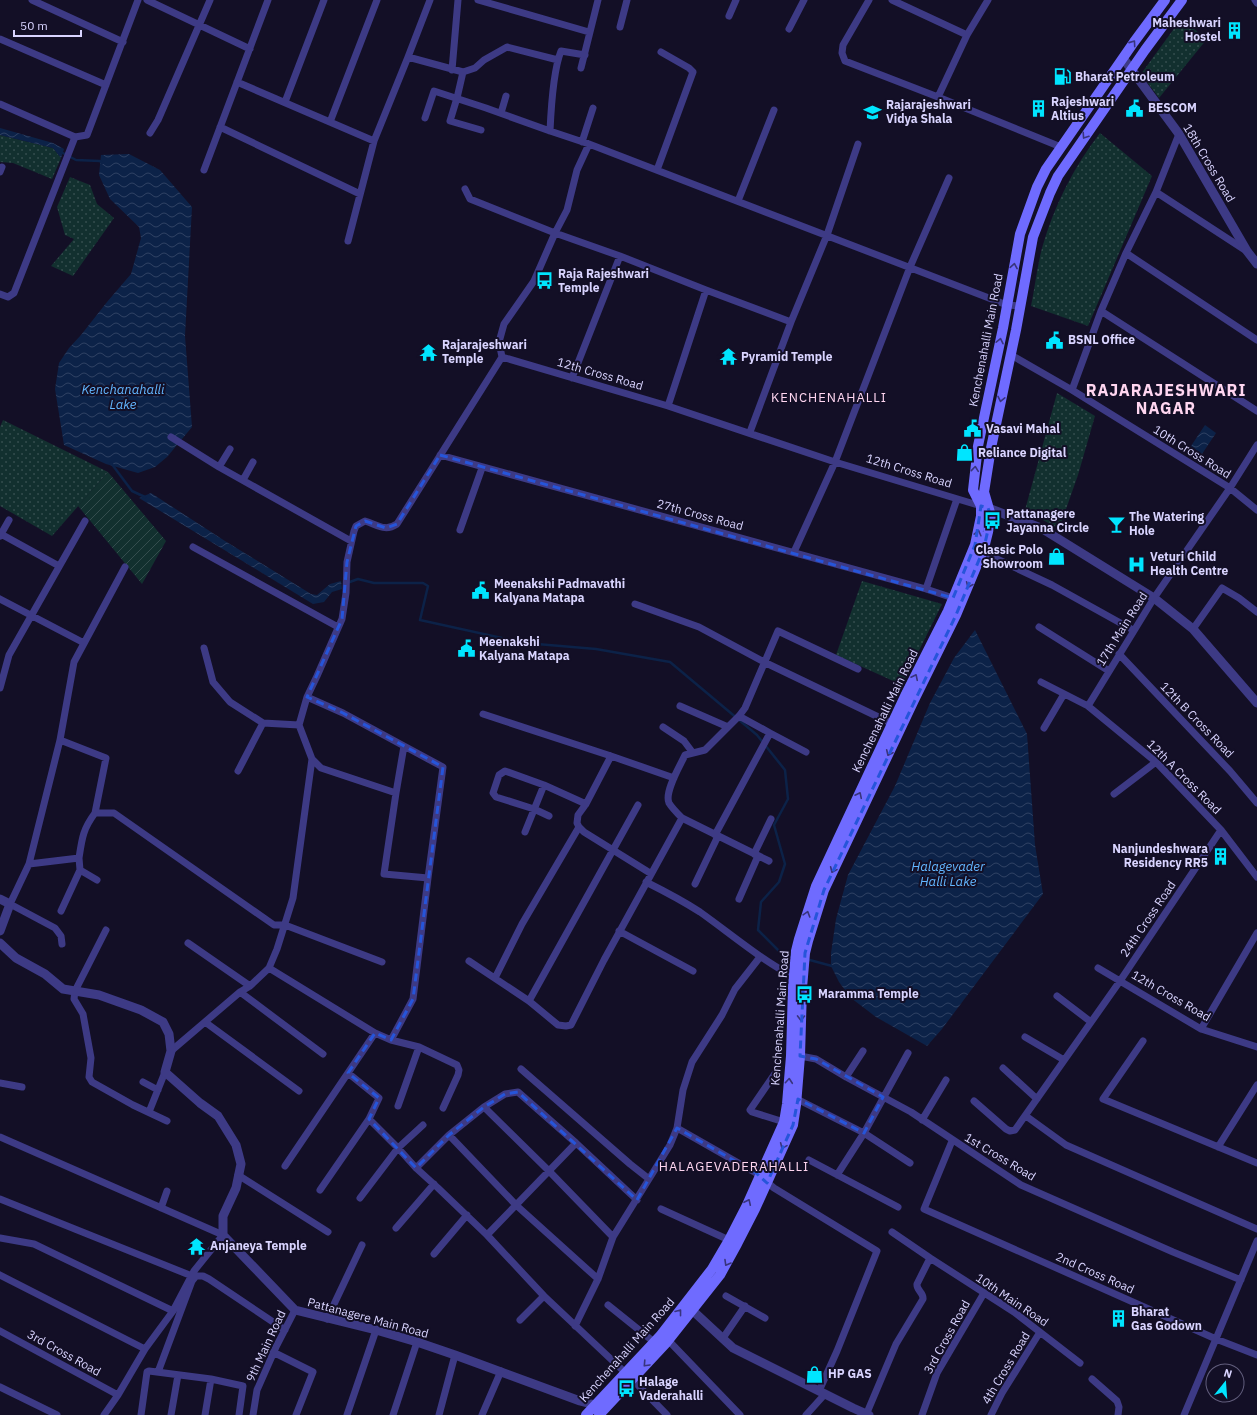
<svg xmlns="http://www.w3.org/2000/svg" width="1257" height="1415" font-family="'IBM Plex Sans',sans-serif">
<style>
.grass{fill:url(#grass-dots)}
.garden{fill:url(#garden-furrows)}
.water{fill:url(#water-waves)}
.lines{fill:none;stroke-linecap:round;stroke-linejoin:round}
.stream{stroke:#0c2248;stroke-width:2.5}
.minor{stroke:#3d3a85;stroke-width:7}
.tertiary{stroke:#3d3a85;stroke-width:9}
.secondary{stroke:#6f6bff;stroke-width:10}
.oneway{stroke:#38347d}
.marked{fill:none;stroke:#2655da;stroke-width:3;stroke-dasharray:8 5;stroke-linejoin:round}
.labels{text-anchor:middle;stroke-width:4;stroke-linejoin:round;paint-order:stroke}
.poi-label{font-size:12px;font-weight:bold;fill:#d9d4ff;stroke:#130f26;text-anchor:start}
.street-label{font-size:12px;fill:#d9d4ff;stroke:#130f26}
.water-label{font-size:13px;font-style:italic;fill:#62b6ff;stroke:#130f26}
.neighbourhood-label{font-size:13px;letter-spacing:1px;fill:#ffd6f0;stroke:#130f26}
.district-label{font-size:16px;font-weight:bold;letter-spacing:1px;fill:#ffd6f0;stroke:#130f26}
</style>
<defs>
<pattern id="grass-dots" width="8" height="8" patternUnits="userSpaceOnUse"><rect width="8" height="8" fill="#12302f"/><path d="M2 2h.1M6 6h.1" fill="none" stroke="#344d4e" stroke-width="1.8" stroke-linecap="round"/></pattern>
<pattern id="garden-furrows" width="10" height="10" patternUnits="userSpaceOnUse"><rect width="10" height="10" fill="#12302f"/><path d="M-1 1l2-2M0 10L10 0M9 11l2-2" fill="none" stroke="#344d4e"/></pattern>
<pattern id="water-waves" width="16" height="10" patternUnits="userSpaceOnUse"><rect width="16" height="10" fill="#0c2248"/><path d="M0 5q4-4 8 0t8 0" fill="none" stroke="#2f4163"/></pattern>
</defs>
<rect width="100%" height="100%" fill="#130f26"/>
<path class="grass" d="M1181 19 1207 39 1159 98 1141 74Z
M1100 133 1152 176 1088 326 1031 306C1035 287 1037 267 1042 248 1054 206 1073 168 1100 133Z
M0 135 53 148 61 158 52 179 13 163 0 162Z
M70 177 90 185 97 204 114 218 73 276 51 266 74 239 65 235 57 207Z
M1057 393 1095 416 1078 475 1059 529 1025 510Z
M3 420 108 472 52 536 0 506V427Z
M862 581 942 604 902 685 836 655Z"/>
<path class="garden" d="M108 472 166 541 142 584 78 506Z"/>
<path class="water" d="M0 128 53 143 64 149 61 158 53 148 0 135Z
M129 154 160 170 192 207 185 336 192 427 167 457 155 467 138 473 106 464 64 445 55 389 59 363 69 348 81 335 107 302 131 274 141 238 139 227 110 199 99 175 101 155Z
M1205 425 1216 433 1202 454 1191 446Z
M151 493 225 541 311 594 317 595 330 584 341 581 342 589 332 592 324 602 313 604 139 498Z
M975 630 1027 734 1035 845 1043 894 942 1029 927 1046 876 1017 851 998 839 982 831 966V953L836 919 848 875 895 786 930 703 954 658Z"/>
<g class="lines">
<path class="stream" d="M61 152 76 160 100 161 102 163
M111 463 132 491 145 497
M347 583 358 579 374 583H423L428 586 420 620 525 643 596 649 670 662 757 735 785 770 788 799 774 825 785 864 779 882 761 902 758 930 780 952 794 956
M806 959 832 966"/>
<path class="minor" d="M32 0 123 42
M147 0 250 49
M478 0 589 32
M869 0 843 45 842 53 845 61 938 97 1061 147
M892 0 967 35
M1255 0 1257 3
M729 16 736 0
M620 27 627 0
M789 29 804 0
M0 39 106 85
M408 57 463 72 457 98 450 121 481 130
M581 68 598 0
M452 70 458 0
M463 72 475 68 484 60 507 47 558 60
M237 82 374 141
M938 97 967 35 988 0
M285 102 324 0
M0 104 75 137 87 135 138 0
M501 113 506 96
M425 118 434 91 486 108 550 131 589 144 1007 305 1021 306
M330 122 377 0
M220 127 360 194
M550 131C551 109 553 71 561 51L585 55
M150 133 158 120 210 0
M1179 134 1156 192 1245 250
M582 142 593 108
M204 170 268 0
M657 170 693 72 689 68 661 52
M0 172 2 167
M465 189 470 199 555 233 620 256 706 290 791 322 750 432
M738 201 774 110
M348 241 374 141 408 57 430 0
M1126 253 1257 340
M0 294 8 297 14 293 75 137
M1101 311 1257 411
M791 322 827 235 858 144
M1011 355 1072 390 1230 488 1257 510
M502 357 668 406 835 462 981 506
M572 378 620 256
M1072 390 1101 311 1126 253 1156 192
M668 406 706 290
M171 437 219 467 351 541
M440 455 926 589 953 598
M219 467 230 449
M243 480 253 462
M460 530 482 468
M1 534 59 566
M0 536 9 520
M193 547 338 627
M794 552 835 462 910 267 949 178
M982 552 1052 585 1133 630
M926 589 957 499
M0 599 84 643
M635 604 699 627 764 662 895 725
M1039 627 1109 671
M1193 629 1222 588 1239 598 1257 612
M204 648 213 682 230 702 263 723 299 725
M1119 654 1230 771 1257 803
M1041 682 1088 706 1156 762 1221 830 1257 877
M0 688 9 655 85 521
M307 697 343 713 404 746
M680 706 728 727
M1088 706 1154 598 1230 488 1257 445
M483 714 611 756 674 778
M663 727 684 741 693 753
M1044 728 1064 694
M770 733 806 752
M60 740 106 758 95 813
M611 756 586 804 578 815 577 823 579 827 584 832 650 873
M312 759 321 768 396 793 384 874 428 878 413 999 391 1040
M238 771 263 723
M396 793 404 746 443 767 428 878
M1114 794 1156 762
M549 816 534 809 496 797 493 793 499 775 505 771 544 785 586 804
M682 818 769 861
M525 832 544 785
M715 835 770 733 739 716
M754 854 771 819
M29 864 60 740 74 662 125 567
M80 870 97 880
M646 882C664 891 683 901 700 912 731 934 760 959 794 977
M695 884 718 836
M739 899 758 856
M61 911 80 870 79 858
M106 930 75 991 74 999 83 1014 91 1058 89 1077 92 1082 133 1105 167 1121
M619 931 693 971
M188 943 250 986
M62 944 61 936 55 928 10 904 29 864 79 858C82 838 83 829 95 813H114L274 925H285L382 962
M469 961 529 1001 558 1025 566 1026 571 1025 604 960 682 818C678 814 672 808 669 803 664 792 680 766 685 755L705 750 739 716 745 708 778 631 858 669
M269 968 375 1033 391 1040 419 1047 457 1065 459 1070 458 1075 443 1108
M1098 968 1201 1029 1257 1047
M495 978 522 924 579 827
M240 992 323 1054
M1057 996 1091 1022
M529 1001 638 805
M205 1022 299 1091
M1201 1029 1257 933
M1025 1037 1064 1060
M1143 1041 1103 1099 1257 1163
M171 1051 240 992 250 986 269 968 277 949 293 898 312 759 299 725 307 697 317 676 342 619 346 593 347 562 354 531 356 526 365 521C378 525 385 532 397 524L502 357 499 342 504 324 534 281 555 233 567 210 577 170 589 144
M800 1056 816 1059 846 1077 911 1112 1021 1185 1173 1252 1241 1280
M1003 1068 1037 1099
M521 1069 630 1164 649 1179 613 1237 598 1279 575 1326
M776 1072 750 1110 752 1112 784 1122
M348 1073 379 1098 369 1119 398 1148 416 1168 438 1188 487 1235 544 1296 632 1379 667 1415
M846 1077 863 1051
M143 1082 158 1090
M0 1083 22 1087
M797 1099 864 1133 910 1163
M974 1101 1006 1129 1010 1131 1015 1130 1120 981 1221 830
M398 1106 419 1047
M484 1107 505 1094 518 1092 576 1143 637 1200
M149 1112 165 1072
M1026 1116 1066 1145 1257 1229
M922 1120 946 1080
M677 1128 756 1173 774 1188 877 1251 837 1351 819 1391
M449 1135 516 1205 598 1279
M0 1137 223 1235 194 1271 173 1311 145 1349 118 1395 104 1415
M952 1141 924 1209 1216 1339 1257 1355
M1218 1147 1257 1085
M809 1160 898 1207
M285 1166 375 1033
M416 1168 449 1135 484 1107 549 1171 613 1237
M238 1175 328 1232
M837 1175 864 1133 908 1053
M649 1179 670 1145 677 1128 683 1090 692 1062 722 1015 735 989 760 957
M320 1190 369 1119
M360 1198 398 1148 423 1125
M0 1199 192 1276
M161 1208 167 1191
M661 1209 729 1240
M396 1228 434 1184
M892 1232 930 1258 1014 1312 1080 1363
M487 1235 576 1143
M0 1238 34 1244 173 1311
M434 1254 467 1215
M0 1275 145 1349
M726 1296 765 1318
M608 1305 654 1342
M327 1319 362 1245
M520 1320 544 1296
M0 1331 118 1395
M723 1338 745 1306
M668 1340 740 1415
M273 1352 313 1372 296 1415
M158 1372 192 1281 196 1276H203L209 1279 285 1330
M1092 1379 1117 1401 1119 1407 1118 1415
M0 1387 57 1415
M141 1415 147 1372 149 1371 211 1379 243 1386 239 1415
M171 1415 178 1375
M205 1415 211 1379
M253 1415 257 1390 276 1347 295 1310
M347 1415 376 1330
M393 1415 417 1342
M439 1415 455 1355
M482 1415 501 1371
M806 1415 825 1394
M866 1415 896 1344 923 1299C924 1293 916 1290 917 1284L930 1258
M922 1415 937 1373 984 1293
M991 1415 1002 1393 1040 1332
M1184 1415 1257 1241"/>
<path class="tertiary" d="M1123 58 1179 134 1247 251 1257 264
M983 506 1041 528 1154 598 1193 629 1257 703
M0 899 10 904 0 931
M0 943 16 958 45 974 63 989 99 995 141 1010 163 1022 169 1034 171 1051 165 1072 200 1103 218 1116 236 1145 241 1164 236 1188 223 1216V1235L295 1310 376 1330 417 1342 455 1355 580 1401 595 1405 600 1408
M692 1310 733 1348 853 1408 869 1415"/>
<path class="secondary" d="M586 1415 660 1336 712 1269 729 1240 747 1205 784 1122 787 1104 791 1056 793 987 796 951 799 939 816 886 905 696 948 611 975 545 981 516V506L973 490 978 446 1003 328 1020 234 1037 187 1046 169 1134 42 1165 0
M599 1415 667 1342 720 1275 737 1244 755 1209 793 1125 796 1105 800 1056 802 988 805 953 808 941 824 890 914 700 956 615 984 548 988 532 991 516 984 492 991 448 1016 330 1033 237 1050 193 1058 176 1145 50 1182 0"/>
</g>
<defs><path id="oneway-chevron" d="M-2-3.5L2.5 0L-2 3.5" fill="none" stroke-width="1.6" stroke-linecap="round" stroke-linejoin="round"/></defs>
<g class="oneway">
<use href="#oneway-chevron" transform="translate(1133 43) rotate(-55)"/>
<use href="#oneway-chevron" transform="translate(1085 136) rotate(124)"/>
<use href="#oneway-chevron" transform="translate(1014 266) rotate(-80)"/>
<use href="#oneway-chevron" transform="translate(1000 341) rotate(-78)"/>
<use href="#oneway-chevron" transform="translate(1001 399) rotate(102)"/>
<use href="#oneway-chevron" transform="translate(975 469) rotate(-84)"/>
<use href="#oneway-chevron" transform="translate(978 533) rotate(-76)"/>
<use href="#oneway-chevron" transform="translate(969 585) rotate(113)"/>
<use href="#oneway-chevron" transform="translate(915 677) rotate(-64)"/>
<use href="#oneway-chevron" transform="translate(889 753) rotate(115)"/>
<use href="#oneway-chevron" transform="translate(859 795) rotate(-64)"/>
<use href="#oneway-chevron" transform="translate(833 870) rotate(114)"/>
<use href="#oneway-chevron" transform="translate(807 914) rotate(-73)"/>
<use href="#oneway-chevron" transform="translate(801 1018) rotate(91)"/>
<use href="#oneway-chevron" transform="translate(789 1081) rotate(-85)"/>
<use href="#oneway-chevron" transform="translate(783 1146) rotate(114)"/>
<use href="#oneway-chevron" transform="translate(748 1202) rotate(-65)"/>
<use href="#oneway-chevron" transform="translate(727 1263) rotate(120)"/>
<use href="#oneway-chevron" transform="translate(679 1312) rotate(-52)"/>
<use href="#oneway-chevron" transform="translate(646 1364) rotate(133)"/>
</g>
<path class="marked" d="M440 455 953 598 975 545 981 506 988 508 991 516 984 548 956 615 824 890 805 953 800 1056 816 1059 883 1097 864 1133 798 1099 793 1125 767 1183 756 1173 677 1128 637 1200 518 1092 505 1094 484 1107 449 1135 416 1168 369 1119 379 1098 348 1073 375 1033 391 1040 413 999 443 767 343 713 307 697 342 619 347 562 356 526 365 521 386 528 397 524Z"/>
<defs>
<symbol id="building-bare" viewBox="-9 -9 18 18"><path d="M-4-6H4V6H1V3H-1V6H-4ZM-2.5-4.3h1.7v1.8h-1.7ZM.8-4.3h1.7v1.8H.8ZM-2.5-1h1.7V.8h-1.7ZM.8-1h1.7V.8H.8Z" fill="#00e5ff" stroke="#130f26" stroke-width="2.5" paint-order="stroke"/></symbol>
<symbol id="fuel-bare" viewBox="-9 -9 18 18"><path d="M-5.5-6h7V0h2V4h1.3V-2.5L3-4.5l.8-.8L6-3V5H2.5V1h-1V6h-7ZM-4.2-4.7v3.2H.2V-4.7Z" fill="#00e5ff" stroke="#130f26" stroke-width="2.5" paint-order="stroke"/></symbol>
<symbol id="civic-bare" viewBox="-9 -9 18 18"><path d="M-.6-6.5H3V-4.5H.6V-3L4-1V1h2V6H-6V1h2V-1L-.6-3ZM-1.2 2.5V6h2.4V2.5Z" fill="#00e5ff" stroke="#130f26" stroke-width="2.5" paint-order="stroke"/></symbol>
<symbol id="school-bare" viewBox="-9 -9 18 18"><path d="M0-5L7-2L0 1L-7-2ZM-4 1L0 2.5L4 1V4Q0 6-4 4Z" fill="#00e5ff" stroke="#130f26" stroke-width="2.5" paint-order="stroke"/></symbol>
<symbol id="bus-bare" viewBox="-9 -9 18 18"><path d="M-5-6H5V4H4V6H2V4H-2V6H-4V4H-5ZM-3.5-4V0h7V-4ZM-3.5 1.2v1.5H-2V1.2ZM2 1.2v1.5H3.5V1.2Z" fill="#00e5ff" stroke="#130f26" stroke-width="2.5" paint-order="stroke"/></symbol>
<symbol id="temple-bare" viewBox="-9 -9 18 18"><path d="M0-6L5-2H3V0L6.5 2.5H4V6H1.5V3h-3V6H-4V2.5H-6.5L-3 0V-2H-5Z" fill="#00e5ff" stroke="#130f26" stroke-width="2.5" paint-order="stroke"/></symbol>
<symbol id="shop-bare" viewBox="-9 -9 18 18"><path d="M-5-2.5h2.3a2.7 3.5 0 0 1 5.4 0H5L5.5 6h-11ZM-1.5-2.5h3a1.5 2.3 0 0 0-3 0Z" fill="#00e5ff" stroke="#130f26" stroke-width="2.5" paint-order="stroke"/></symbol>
<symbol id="bar-bare" viewBox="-9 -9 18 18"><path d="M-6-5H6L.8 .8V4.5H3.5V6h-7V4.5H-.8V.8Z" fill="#00e5ff" stroke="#130f26" stroke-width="2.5" paint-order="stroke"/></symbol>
<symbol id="hospital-bare" viewBox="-9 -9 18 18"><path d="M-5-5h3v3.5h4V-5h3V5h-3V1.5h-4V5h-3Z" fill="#00e5ff" stroke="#130f26" stroke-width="2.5" paint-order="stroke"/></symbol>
</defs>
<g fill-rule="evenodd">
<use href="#building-bare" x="1222" y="18" width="25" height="25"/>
<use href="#fuel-bare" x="1050" y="64" width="25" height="25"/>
<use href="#civic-bare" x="1122" y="96" width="25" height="25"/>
<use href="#building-bare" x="1026" y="96" width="25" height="25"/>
<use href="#school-bare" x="860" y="100" width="25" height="25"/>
<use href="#bus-bare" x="532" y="268" width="25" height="25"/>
<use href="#civic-bare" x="1042" y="328" width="25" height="25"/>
<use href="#temple-bare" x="416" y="340" width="25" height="25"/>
<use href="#temple-bare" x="716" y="344" width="25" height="25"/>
<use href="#civic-bare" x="960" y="416" width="25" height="25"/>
<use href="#shop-bare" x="952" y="440" width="25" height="25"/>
<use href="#bus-bare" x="980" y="508" width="25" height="25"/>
<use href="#bar-bare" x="1104" y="512" width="25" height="25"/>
<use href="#shop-bare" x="1044" y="544" width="25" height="25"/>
<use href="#hospital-bare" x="1124" y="552" width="25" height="25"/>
<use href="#civic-bare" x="468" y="578" width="25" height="25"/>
<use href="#civic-bare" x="454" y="636" width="25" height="25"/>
<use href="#building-bare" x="1208" y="844" width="25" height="25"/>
<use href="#bus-bare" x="792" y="982" width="25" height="25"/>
<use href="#temple-bare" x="184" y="1234" width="25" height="25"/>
<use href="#building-bare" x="1106" y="1306" width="25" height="25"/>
<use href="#shop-bare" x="802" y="1362" width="25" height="25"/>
<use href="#bus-bare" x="614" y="1376" width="25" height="25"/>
</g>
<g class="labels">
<g class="poi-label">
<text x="1221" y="27" text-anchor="end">Maheshwari<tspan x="1221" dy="14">Hostel</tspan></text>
<text x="1075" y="81">Bharat Petroleum</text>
<text x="1051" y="106">Rajeshwari<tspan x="1051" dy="14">Altius</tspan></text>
<text x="886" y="109">Rajarajeshwari<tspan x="886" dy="14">Vidya Shala</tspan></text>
<text x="1148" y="112">BESCOM</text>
<text x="558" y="278">Raja Rajeshwari<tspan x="558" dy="14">Temple</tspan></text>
<text x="1068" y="344">BSNL Office</text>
<text x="442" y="349">Rajarajeshwari<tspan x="442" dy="14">Temple</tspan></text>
<text x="741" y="361">Pyramid Temple</text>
<text x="986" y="433">Vasavi Mahal</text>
<text x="978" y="457">Reliance Digital</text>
<text x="1006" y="518">Pattanagere<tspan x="1006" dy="14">Jayanna Circle</tspan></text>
<text x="1129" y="521">The Watering<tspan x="1129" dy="14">Hole</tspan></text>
<text x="1043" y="554" text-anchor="end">Classic Polo<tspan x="1043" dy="14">Showroom</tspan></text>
<text x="1150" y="561">Veturi Child<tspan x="1150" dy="14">Health Centre</tspan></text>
<text x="494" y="588">Meenakshi Padmavathi<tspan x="494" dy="14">Kalyana Matapa</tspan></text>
<text x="479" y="646">Meenakshi<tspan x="479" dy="14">Kalyana Matapa</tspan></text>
<text x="1208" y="853" text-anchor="end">Nanjundeshwara<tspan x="1208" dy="14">Residency RR5</tspan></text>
<text x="818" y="998">Maramma Temple</text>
<text x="210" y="1250">Anjaneya Temple</text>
<text x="1131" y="1316">Bharat<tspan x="1131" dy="14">Gas Godown</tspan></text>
<text x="828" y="1378">HP GAS</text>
<text x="639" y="1386">Halage<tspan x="639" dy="14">Vaderahalli</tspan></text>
</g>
<g class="street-label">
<text transform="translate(1209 163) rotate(59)" y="4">18th Cross Road</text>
<text transform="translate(986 340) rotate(-79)" y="4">Kenchenahalli Main Road</text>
<text transform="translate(600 374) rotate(16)" y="4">12th Cross Road</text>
<text transform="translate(1192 452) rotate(32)" y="4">10th Cross Road</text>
<text transform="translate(909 471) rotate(17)" y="4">12th Cross Road</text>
<text transform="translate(700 515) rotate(15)" y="4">27th Cross Road</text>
<text transform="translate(1122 629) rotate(-58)" y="4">17th Main Road</text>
<text transform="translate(885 711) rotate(-64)" y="4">Kenchenahalli Main Road</text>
<text transform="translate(1197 720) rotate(46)" y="4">12th B Cross Road</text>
<text transform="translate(1184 777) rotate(45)" y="4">12th A Cross Road</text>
<text transform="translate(1148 919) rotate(-56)" y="4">24th Cross Road</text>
<text transform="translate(1171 996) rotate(30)" y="4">12th Cross Road</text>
<text transform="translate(780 1018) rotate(-86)" y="4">Kenchenahalli Main Road</text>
<text transform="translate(1000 1157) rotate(31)" y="4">1st Cross Road</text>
<text transform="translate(1095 1273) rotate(24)" y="4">2nd Cross Road</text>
<text transform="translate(1012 1300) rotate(34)" y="4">10th Main Road</text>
<text transform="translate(368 1318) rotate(15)" y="4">Pattanagere Main Road</text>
<text transform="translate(947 1337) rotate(-61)" y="4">3rd Cross Road</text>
<text transform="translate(266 1346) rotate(-65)" y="4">9th Main Road</text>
<text transform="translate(627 1350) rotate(-48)" y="4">Kenchenahalli Main Road</text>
<text transform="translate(64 1353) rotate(29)" y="4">3rd Cross Road</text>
<text transform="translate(1006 1368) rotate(-59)" y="4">4th Cross Road</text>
</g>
<g class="water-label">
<text x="123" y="394">Kenchanahalli<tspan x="123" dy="15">Lake</tspan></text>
<text x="948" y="871">Halagevader<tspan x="948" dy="15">Halli Lake</tspan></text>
</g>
<g class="neighbourhood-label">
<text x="829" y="402">KENCHENAHALLI</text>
<text x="734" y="1171">HALAGEVADERAHALLI</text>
</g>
<g class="district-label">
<text x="1166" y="396">RAJARAJESHWARI<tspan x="1166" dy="18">NAGAR</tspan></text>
</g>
</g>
<g transform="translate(1225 1383) rotate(17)"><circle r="19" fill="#130f26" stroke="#625e7d"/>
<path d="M0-3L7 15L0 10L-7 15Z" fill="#00e5ff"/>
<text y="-6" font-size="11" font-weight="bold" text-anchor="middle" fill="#d9d4ff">N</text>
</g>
<path d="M14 30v6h67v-6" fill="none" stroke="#d9d4ff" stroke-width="2"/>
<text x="20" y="30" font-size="12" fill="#d9d4ff" stroke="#130f26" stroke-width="3" paint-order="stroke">50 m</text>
</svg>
